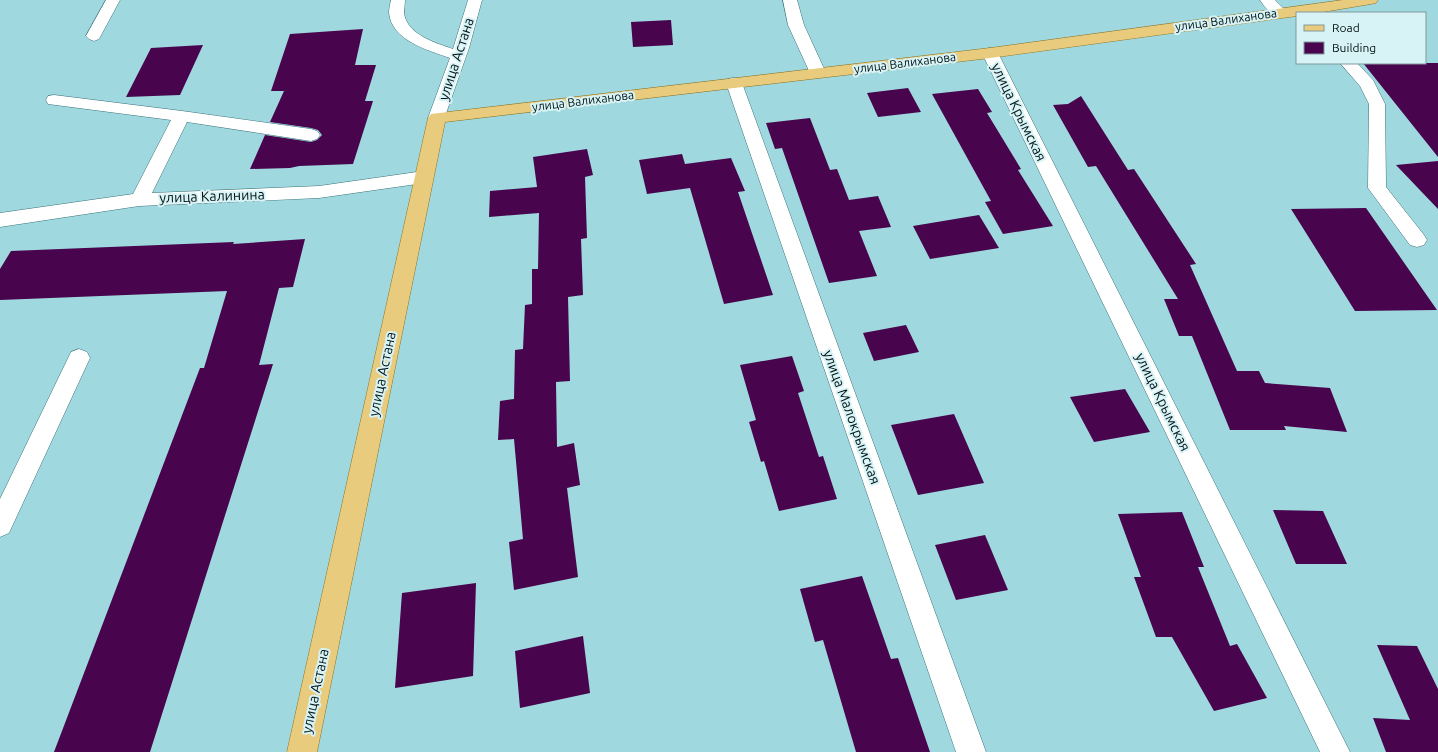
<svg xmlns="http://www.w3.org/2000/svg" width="1438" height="752" font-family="Ubuntu,sans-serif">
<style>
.building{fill:#48044d}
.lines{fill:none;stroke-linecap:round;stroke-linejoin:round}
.minor-casing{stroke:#3c7379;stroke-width:1}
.major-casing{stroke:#8e7320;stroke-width:1}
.minor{fill:#fff;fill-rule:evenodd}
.major{fill:#e9cb7d;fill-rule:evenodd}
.labels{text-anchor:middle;stroke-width:4;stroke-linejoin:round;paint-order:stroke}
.far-street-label{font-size:12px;fill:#001113;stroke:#d7f3f6}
.street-label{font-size:14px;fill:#001113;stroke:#d7f3f6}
</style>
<rect width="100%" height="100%" fill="#9fd8de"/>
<path class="building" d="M671 20 673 45 633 47 631 22Z
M363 29 355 65H376L365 101H373L353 164 299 166 290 168 250 169 265 135 311 142 317 140 322 135 318 130 311 128 270 122 284 91H271L290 34Z
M203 45 180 95 126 97 151 48Z
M1363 63H1438V157Z
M908 88 921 112 878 117 867 93Z
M978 89 992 112 987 113 1021 169 1018 170 1053 226 1003 234 985 202 991 201 932 94Z
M1081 96 1128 170 1134 169 1196 264 1190 265 1237 371H1259L1265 383 1330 388 1347 432 1284 426 1286 430H1230L1192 336H1179L1164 299H1178L1096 166 1088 167 1053 105 1068 104Z
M810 118 830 170 837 169 849 200 878 196 891 227 859 231 877 276 829 283 782 148 775 149 766 123Z
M587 149 593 175 585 177 587 238 581 239 583 295 568 297 570 381 556 382 557 447 574 443 580 485 567 488 578 577 514 590 509 542 523 539 514 439 498 440 500 401 514 399 515 350 523 349 525 305 532 304V269H538L539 213 489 217 490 191 537 187 533 157Z
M682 154 685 164 731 158 745 191 738 192 773 295 724 304 690 188 647 194 639 160Z
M1438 161V209L1396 165Z
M1366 208 1437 310 1355 311 1291 209Z
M979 215 999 248 930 259 913 226Z
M305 239 293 287 279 288 259 365 273 364 150 752H54L200 368H204L227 291 0 300V269L11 251 234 242 233 244Z
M906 325 919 352 874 361 863 333Z
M792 356 804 391 798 393 819 457 823 456 837 499 779 511 764 461 761 462 749 422 756 420 740 365Z
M1125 389 1150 432 1094 442 1070 397Z
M954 414 984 483 918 495 891 425Z
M1273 510 1323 511 1347 564H1296Z
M1182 512 1204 567H1198L1230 646 1237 644 1267 698 1214 711 1172 637H1156L1134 577H1141L1118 514Z
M985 535 1008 590 956 600 935 545Z
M862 576 891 659 898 658 930 752H856L823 640 815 642 800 589Z
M476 583 473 676 395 688 402 593Z
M583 636 590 693 520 708 515 651Z
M1377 645 1417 646 1438 689V752H1386L1373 718 1410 720Z"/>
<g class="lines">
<defs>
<path id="minor" d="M106 0H120L99 39 94 41 89 39 86 36Z
M391 0H405C405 4 404 9 404 13 407 35 436 43 453 49L468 0H482L469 48 443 122 437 123 431 122 428 118 450 58C428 50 392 41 389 13 389 9 390 4 391 0Z
M783 0H797L804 25 826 73 824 76 818 78 812 76 810 73 788 25Z
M1260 0H1275L1288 13 1285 16C1274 19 1266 9 1260 0Z
M990 48 996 50 998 53 1350 752H1320L982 53 984 50Z
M1340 63H1357L1373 80 1385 104 1386 187 1424 235 1427 240 1424 245 1417 247 1410 245 1368 188 1369 104 1360 86Z
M734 78 740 79 742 83 986 752H956L726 83 728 79Z
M54 95 182 111 311 129 317 131 320 135 317 139 311 141 187 122 152 193 319 186 424 171 430 173 433 177 430 181 424 183 319 198 139 206 0 227V213L133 194 171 120 48 104 46 100 48 96Z
M79 349 87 352 90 358 9 533 0 537V499L71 352Z"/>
<path id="major" d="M1343 0H1378L1376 3 1371 4 1317 13H1297V16L990 58 445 122 317 752H287L428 118 431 114 990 48Z"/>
</defs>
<use href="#minor" class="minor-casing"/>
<use href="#major" class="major-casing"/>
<use href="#minor" class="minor"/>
<use href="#major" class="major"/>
</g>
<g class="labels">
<g class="far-street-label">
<text transform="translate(1226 20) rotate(-8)" y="4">улица Валиханова</text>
<text transform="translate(905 63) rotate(-7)" y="4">улица Валиханова</text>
<text transform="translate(583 101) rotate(-7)" y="4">улица Валиханова</text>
</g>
<g class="street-label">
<text transform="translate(456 59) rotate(-72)" y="5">улица Астана</text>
<text transform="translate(1019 112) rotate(64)" y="5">улица Крымская</text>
<text transform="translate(212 196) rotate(-2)" y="5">улица Калинина</text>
<text transform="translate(382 374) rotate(-78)" y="5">улица Астана</text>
<text transform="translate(1163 402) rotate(64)" y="5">улица Крымская</text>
<text transform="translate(852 417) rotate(70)" y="5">улица Малокрымская</text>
<text transform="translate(315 691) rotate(-78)" y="5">улица Астана</text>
</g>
</g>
<rect x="1296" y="12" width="130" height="52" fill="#d7f3f6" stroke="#81999b"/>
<rect x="1304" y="25" width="20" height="6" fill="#e9cb7d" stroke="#81999b"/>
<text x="1332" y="32" font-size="12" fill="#001113">Road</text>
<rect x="1304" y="42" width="20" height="12" fill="#48044d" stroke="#81999b"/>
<text x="1332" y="52" font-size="12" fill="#001113">Building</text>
</svg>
